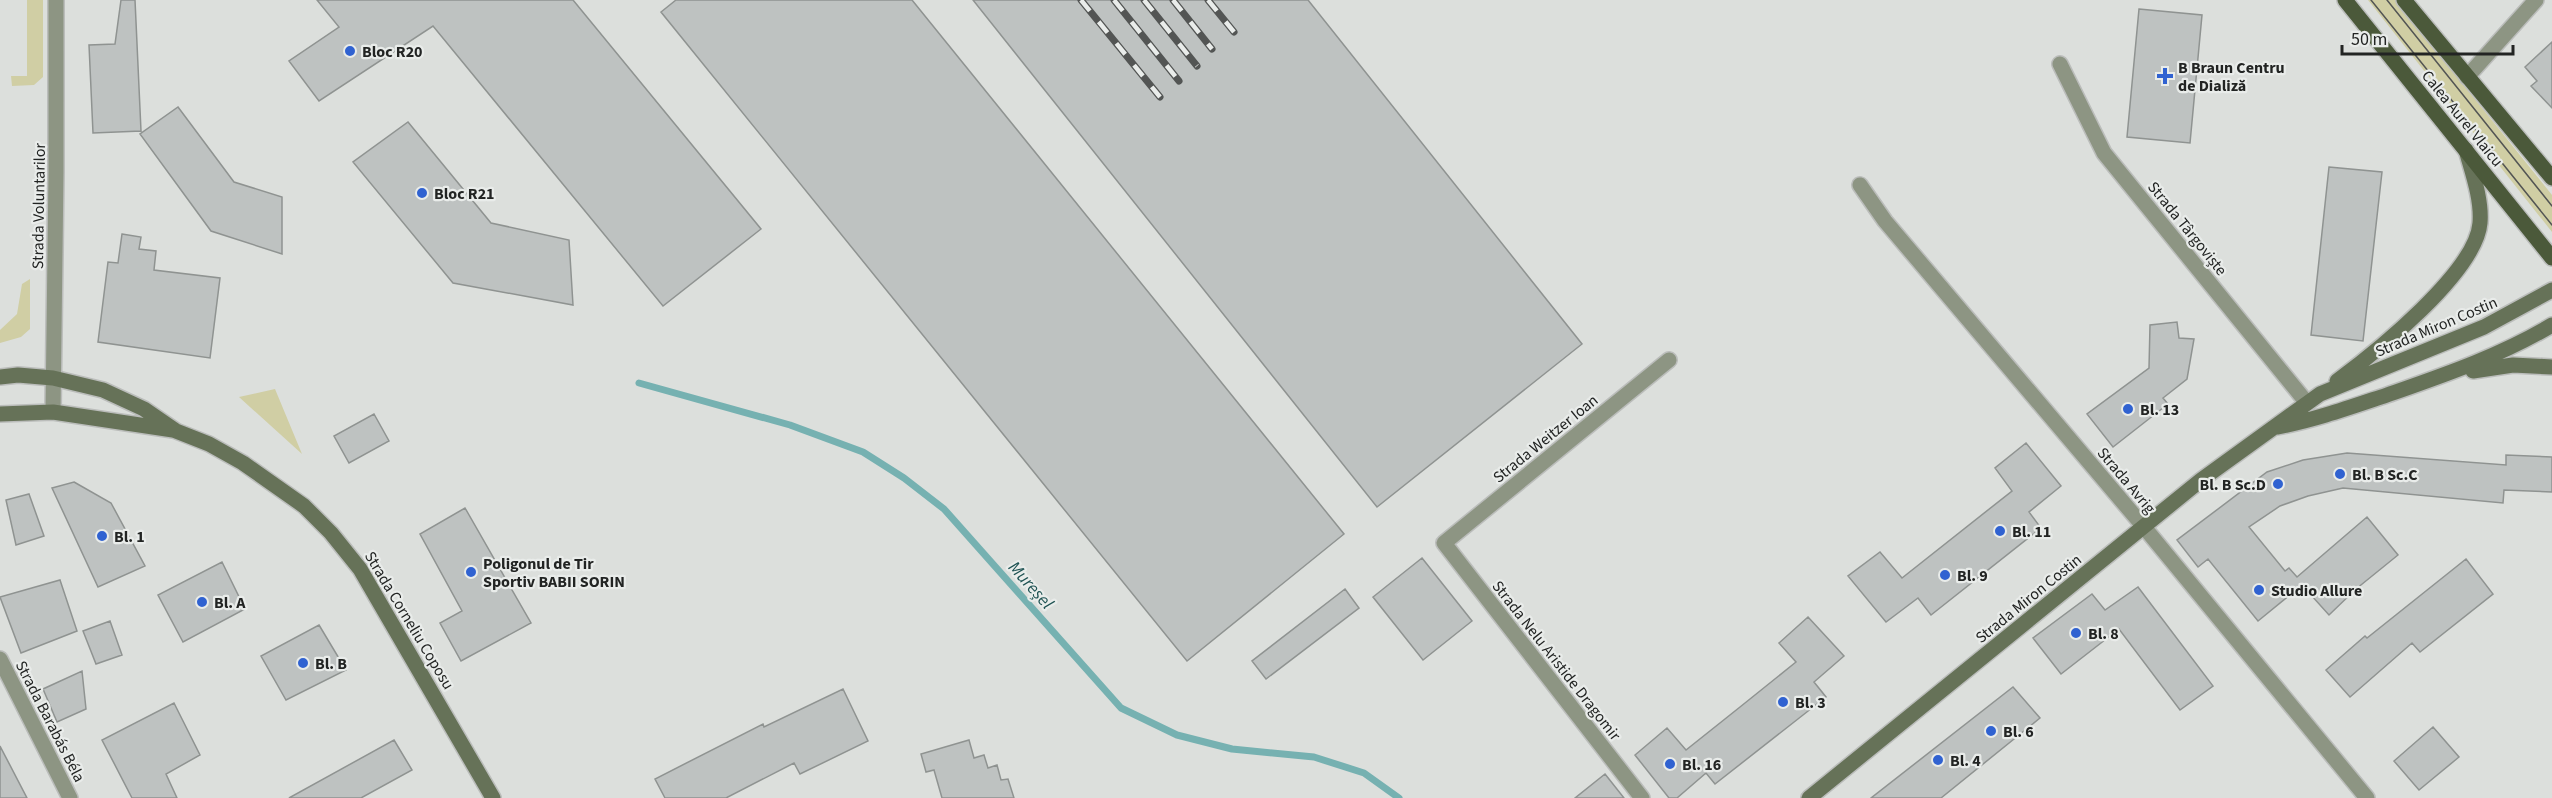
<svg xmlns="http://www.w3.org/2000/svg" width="2552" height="798" font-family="'Source Sans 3',sans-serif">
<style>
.green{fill:#d0cea4}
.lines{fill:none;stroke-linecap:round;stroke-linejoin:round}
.stream{stroke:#76b1b1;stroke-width:7}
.building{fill:#bec2c1;stroke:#8f9391;stroke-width:1.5}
.minor-casing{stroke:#bbbdbb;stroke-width:18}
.secondary-casing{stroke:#bbbdbb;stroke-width:18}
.primary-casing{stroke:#bbbdbb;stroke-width:18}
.minor{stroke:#8d9583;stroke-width:15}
.secondary{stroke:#667258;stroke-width:15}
.primary{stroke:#4b593a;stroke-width:15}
.tram{stroke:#535554;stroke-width:1.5}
.rail-casing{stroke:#535554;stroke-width:7}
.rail{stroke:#e9ecea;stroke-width:4.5;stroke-dasharray:14;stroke-linecap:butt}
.poi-dot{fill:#3062d1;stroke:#e9ecea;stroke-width:2}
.labels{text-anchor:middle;stroke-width:4.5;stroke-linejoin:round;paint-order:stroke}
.poi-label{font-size:16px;font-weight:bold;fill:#222423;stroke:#e9ecea;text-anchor:start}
.street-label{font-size:16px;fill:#222423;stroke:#e9ecea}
.water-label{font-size:18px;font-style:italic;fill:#1e5252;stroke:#e9ecea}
</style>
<rect width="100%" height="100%" fill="#dcdfdc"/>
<path class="green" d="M27 0H43V77L34 85 12 86 11 76H27Z
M2368 0H2395L2552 195V232Z
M30 279V329L21 337 0 343V330L17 314 22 284Z
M275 389 302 454 239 397Z"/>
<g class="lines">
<path class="stream" d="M639 383 790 425 863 452 904 478 944 509 1121 708 1177 735 1232 749 1314 757 1364 773 1399 798"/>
</g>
<path class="building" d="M121 0H135L141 131 93 133 89 45 115 44Z
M317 0H573L761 229 663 306 433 26 319 101 289 61 339 27Z
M676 0H912L1344 534 1187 661 661 12Z
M973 0H1308L1582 344 1377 507Z
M2139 9 2202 15 2190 143 2127 137Z
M2552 42V108L2531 86 2537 81 2525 67Z
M178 107 234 182 282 197V254L211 231 140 134Z
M408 122 491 223 569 240 573 305 453 283 353 162Z
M2329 167 2382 172 2363 341 2311 335Z
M122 234 141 237 139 249 156 251 154 270 220 278 210 358 98 342 108 262 118 263Z
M2177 322 2179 338 2194 339 2187 379 2163 398 2168 404 2113 447 2087 414 2149 368 2150 325Z
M374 414 389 441 349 463 334 436Z
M2026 443 2061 486 2029 512 2041 528 1931 615 1918 598 1886 622 1848 576 1880 552 1902 578 2012 491 1995 468Z
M2347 453 2506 465V455L2552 457V492L2504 490 2503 503 2343 488 2308 496 2280 506 2249 527 2285 571 2289 568 2297 577 2367 517 2398 555 2356 589 2329 615 2302 585 2258 621 2208 559 2198 567 2177 540 2267 472 2303 460Z
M74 482 111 503 145 566 98 587 52 488Z
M29 494 44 536 16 545 6 500Z
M465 508 531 623 461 661 440 623 462 611 420 534Z
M1422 558 1472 621 1423 660 1373 597Z
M2466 559 2493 594 2420 652 2412 643 2350 697 2326 670 2365 636 2367 638Z
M222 562 245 609 183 642 158 595Z
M60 580 77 631 21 653 0 597Z
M2138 587 2213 686 2180 710 2119 629 2061 674 2033 638 2092 594 2105 610Z
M1345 589 1359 608 1266 679 1252 661Z
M1808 617 1844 656 1814 682 1826 697 1715 784 1706 773 1677 798H1669L1635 755 1667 728 1686 750 1740 707 1796 662 1779 643Z
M110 621 122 655 96 664 83 631Z
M319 625 346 670 286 700 261 656Z
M82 671 86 709 57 722 43 689Z
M2013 687 2040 718 1941 798H1871Z
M843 689 868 741 800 774 794 763 726 798H665L655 779 763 724 764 727Z
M174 703 200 755 166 774 177 798H132L102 740Z
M2433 727 2459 757 2419 790 2394 761Z
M394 740 412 770 361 798H289Z
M969 740 974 758 984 755 988 768 997 765 1001 780 1008 779 1014 798H942L934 770 926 772 921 754Z
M0 746 27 798H0Z
M1605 774 1624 798H1575Z"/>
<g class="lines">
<defs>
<path id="minor" d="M2060 64 2104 153 2307 403
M2467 77 2536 0
M1860 185 1885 221 2144 527 2367 798
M53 412 56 172V0
M0 659 70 798
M1642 798 1444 543 1669 360"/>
<path id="secondary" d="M2473 371 2513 365 2552 367
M0 377 18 375 53 378 103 390 144 409 176 431 209 444 243 463 304 506 331 533 360 569 493 798
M2337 381C2376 352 2476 272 2480 223 2482 199 2472 172 2466 150
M0 414 53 412 173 430
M2277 427C2315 420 2351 407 2387 395 2444 375 2500 356 2552 325
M1809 798 2201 480 2320 394 2484 327 2552 290"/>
<path id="primary" d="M2345 0 2552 258
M2404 0 2552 178"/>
</defs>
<use href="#minor" class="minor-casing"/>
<use href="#secondary" class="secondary-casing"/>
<use href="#primary" class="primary-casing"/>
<use href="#minor" class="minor"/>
<use href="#secondary" class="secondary"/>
<use href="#primary" class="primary"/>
<path class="tram" d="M2371 0 2552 225
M2387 0 2552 206"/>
<defs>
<path id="rail" d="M1081 0 1160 97
M1114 0 1179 81
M1144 0 1197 66
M1173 0 1212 49
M1208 0 1234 32"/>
</defs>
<use href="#rail" class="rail-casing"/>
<use href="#rail" class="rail"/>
</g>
<g class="poi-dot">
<circle cx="350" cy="51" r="6"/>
<path d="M2162 67h6v6h6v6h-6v6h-6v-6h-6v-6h6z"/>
<circle cx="422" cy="193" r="6"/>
<circle cx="2128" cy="409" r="6"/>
<circle cx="2340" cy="474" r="6"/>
<circle cx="2278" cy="484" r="6"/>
<circle cx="2000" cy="531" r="6"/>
<circle cx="102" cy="536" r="6"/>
<circle cx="471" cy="572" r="6"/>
<circle cx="1945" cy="575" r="6"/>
<circle cx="2259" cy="590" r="6"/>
<circle cx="202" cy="602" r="6"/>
<circle cx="2076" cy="633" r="6"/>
<circle cx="303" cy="663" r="6"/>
<circle cx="1783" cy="702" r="6"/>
<circle cx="1991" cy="731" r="6"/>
<circle cx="1938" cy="760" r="6"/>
<circle cx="1670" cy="764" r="6"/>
</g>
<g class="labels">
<g class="poi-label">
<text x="362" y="57">Bloc R20</text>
<text x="2178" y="73">B Braun Centru<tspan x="2178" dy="18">de Dializă</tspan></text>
<text x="434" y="199">Bloc R21</text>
<text x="2140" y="415">Bl. 13</text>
<text x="2352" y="480">Bl. B Sc.C</text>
<text x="2266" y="490" text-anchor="end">Bl. B Sc.D</text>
<text x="2012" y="537">Bl. 11</text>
<text x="114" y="542">Bl. 1</text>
<text x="483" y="569">Poligonul de Tir<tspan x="483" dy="18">Sportiv BABII SORIN</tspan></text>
<text x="1957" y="581">Bl. 9</text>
<text x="2271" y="596">Studio Allure</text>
<text x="214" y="608">Bl. A</text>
<text x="2088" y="639">Bl. 8</text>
<text x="315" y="669">Bl. B</text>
<text x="1795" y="708">Bl. 3</text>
<text x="2003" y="737">Bl. 6</text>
<text x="1950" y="766">Bl. 4</text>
<text x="1682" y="770">Bl. 16</text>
</g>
<g class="street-label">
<text transform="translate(2463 118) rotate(51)" y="6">Calea Aurel Vlaicu</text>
<text transform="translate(38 206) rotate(-89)" y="6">Strada Voluntarilor</text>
<text transform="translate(2188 228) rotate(51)" y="6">Strada Târgoviște</text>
<text transform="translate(2436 326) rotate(-23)" y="6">Strada Miron Costin</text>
<text transform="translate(1545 438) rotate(-39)" y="6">Strada Weitzer Ioan</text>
<text transform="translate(2127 480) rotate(50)" y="6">Strada Avrig</text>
<text transform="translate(2028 598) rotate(-39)" y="6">Strada Miron Costin</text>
<text transform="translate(410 620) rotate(59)" y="6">Strada Corneliu Coposu</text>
<text transform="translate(1557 660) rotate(52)" y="6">Strada Nelu Aristide Dragomir</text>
<text transform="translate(51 721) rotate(63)" y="6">Strada Barabás Béla</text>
</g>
<g class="water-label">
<text transform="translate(1031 585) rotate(48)" y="6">Mureșel</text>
</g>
</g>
<path d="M2342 45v9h171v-9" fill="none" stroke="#222423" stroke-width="3"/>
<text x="2351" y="45" font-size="18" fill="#222423" stroke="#e9ecea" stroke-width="4.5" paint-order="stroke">50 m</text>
</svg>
